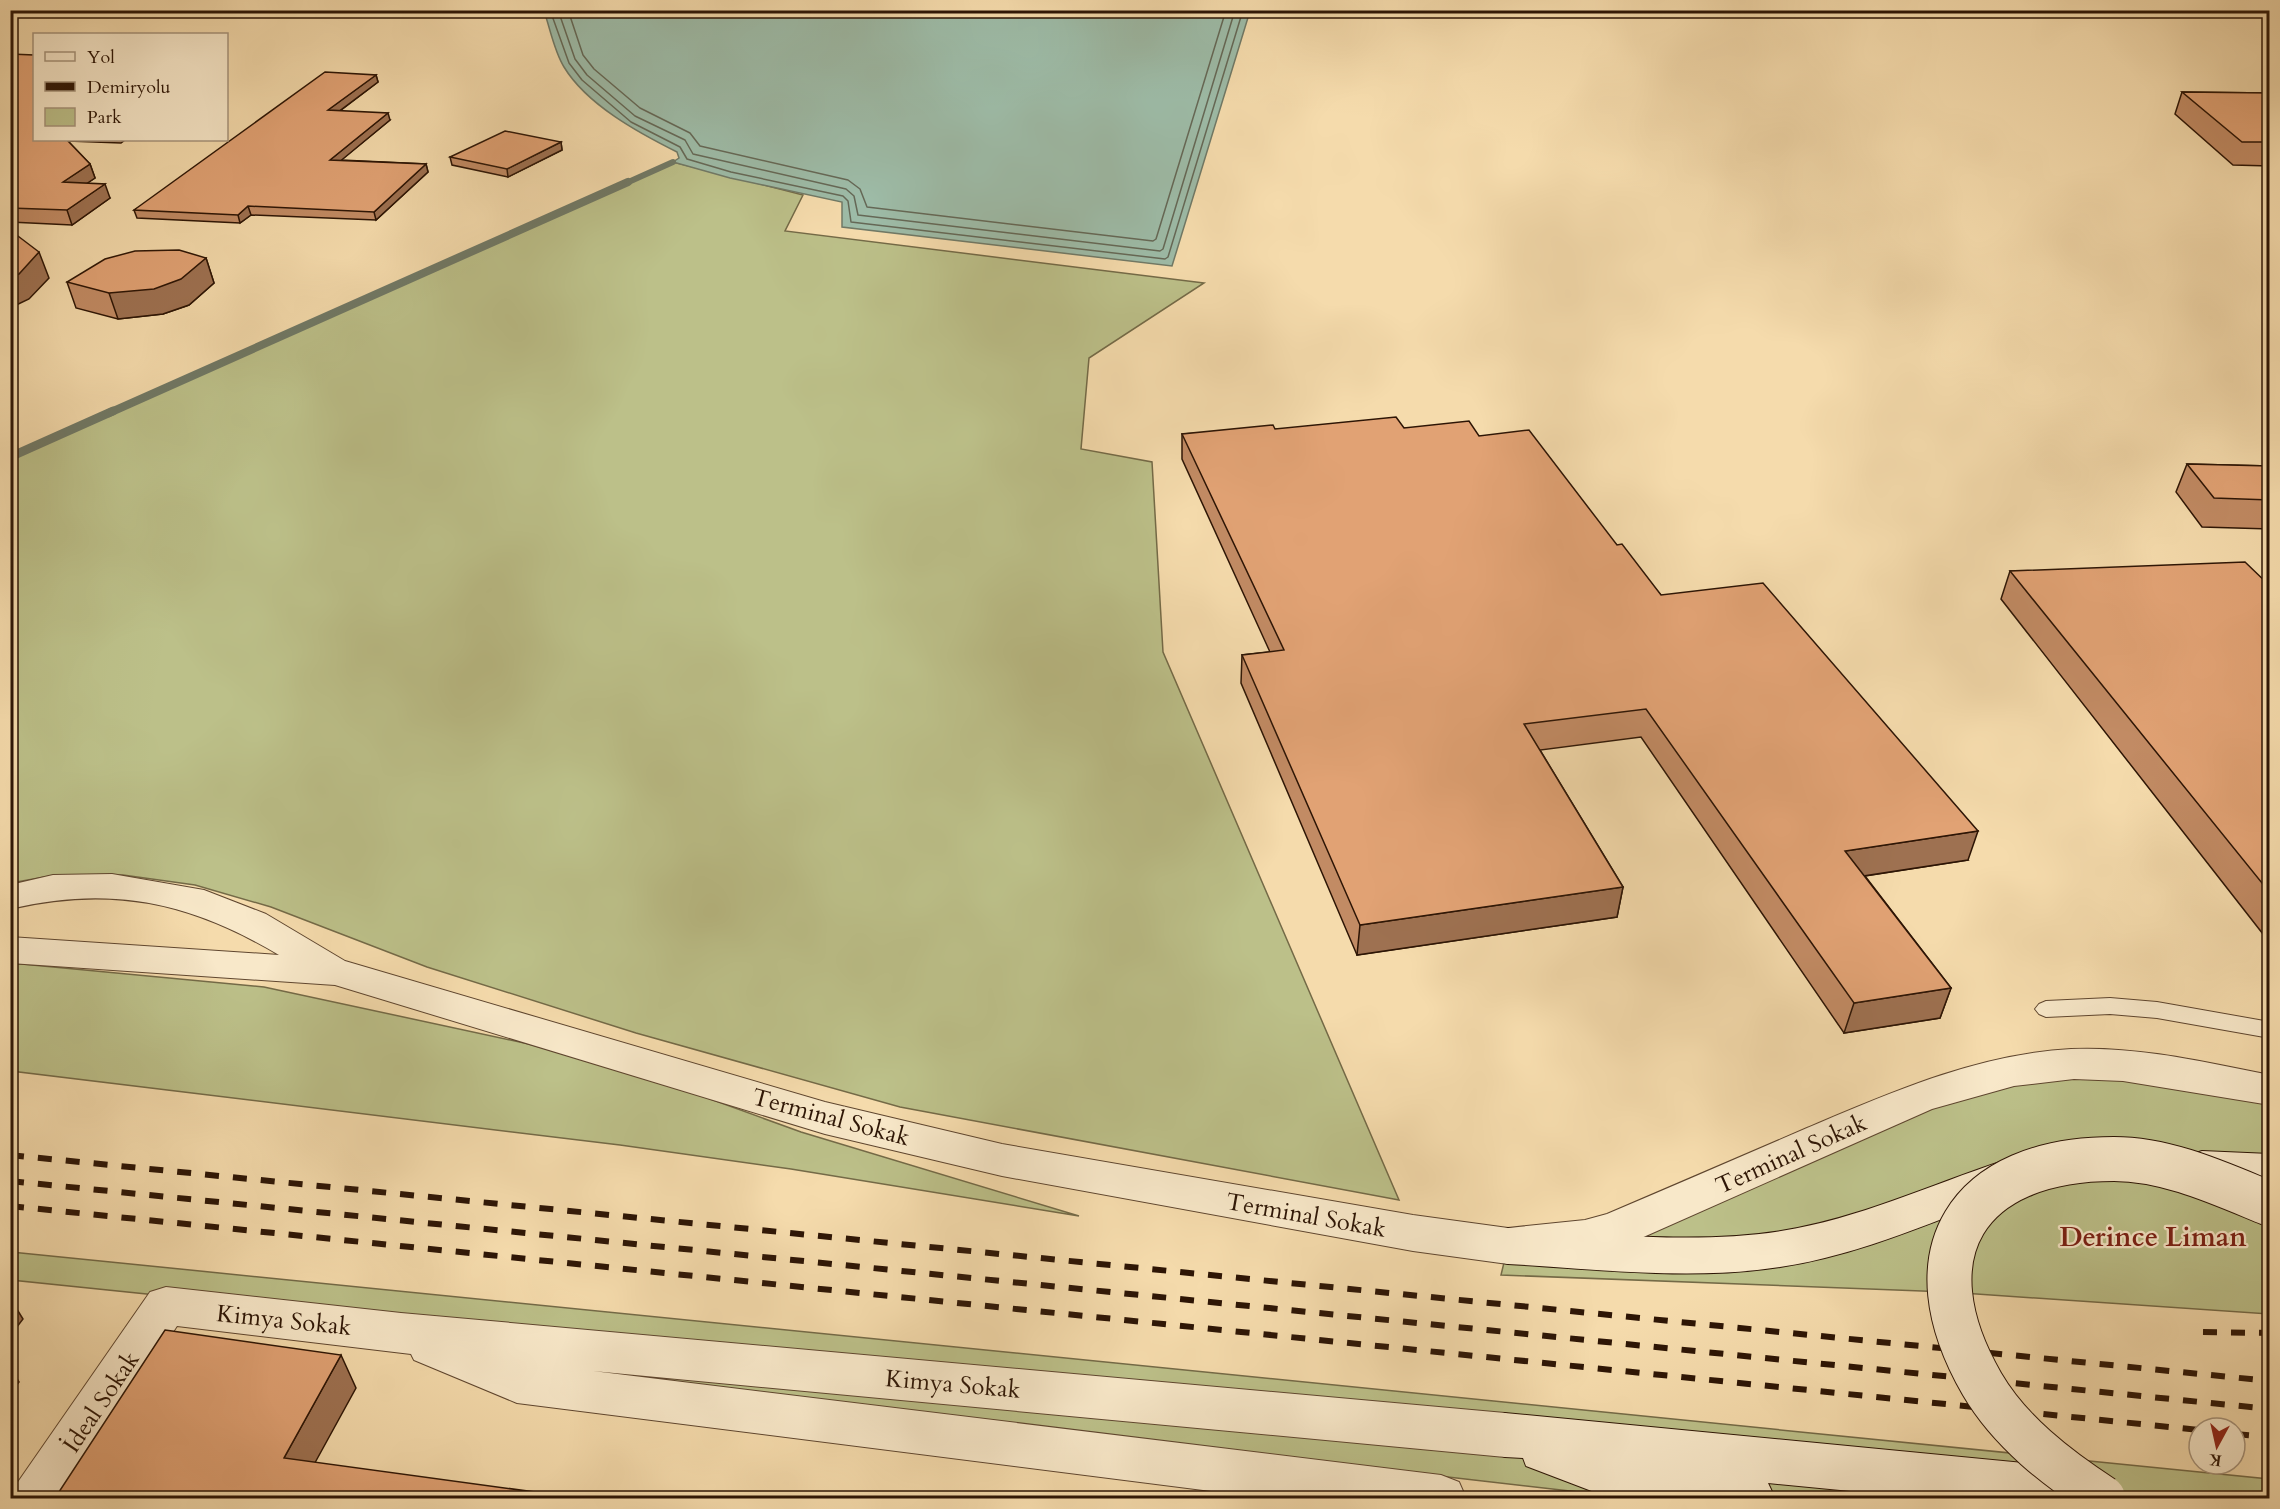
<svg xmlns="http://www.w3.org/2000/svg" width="2280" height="1509" font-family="Cardo,serif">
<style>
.green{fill:#bcc089;stroke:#746a47;stroke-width:1.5}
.water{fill:#9dbba7;stroke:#707966;stroke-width:1.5}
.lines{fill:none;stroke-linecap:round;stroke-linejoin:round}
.shore{stroke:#656856;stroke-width:1.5}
.stream-far2{stroke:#707966;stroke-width:6}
.stream-far1{stroke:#707966;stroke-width:8}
.stream{stroke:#707966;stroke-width:9}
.service-casing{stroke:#5f462f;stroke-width:2}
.minor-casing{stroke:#5f462f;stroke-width:2}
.secondary-casing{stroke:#2d1505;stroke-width:2}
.service{fill:#f8e8c9;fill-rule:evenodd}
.minor{fill:#f8e8c9;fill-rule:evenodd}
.secondary{fill:#f8e8c9;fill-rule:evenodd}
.rail{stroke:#2d1505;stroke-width:6;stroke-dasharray:14 14;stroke-linecap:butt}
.secondary-bridge-casing{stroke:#2d1505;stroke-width:46;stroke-linecap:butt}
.secondary-bridge{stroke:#f8e8c9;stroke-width:44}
.wall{fill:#c28b64;stroke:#2d1505;stroke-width:1.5}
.shaded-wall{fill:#9e7151;stroke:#2d1505;stroke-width:1.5}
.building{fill:#e1a274;stroke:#2d1505;stroke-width:1.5}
.labels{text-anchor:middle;stroke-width:4.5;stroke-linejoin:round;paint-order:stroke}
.near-street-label{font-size:24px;fill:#2d1505;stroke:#f8e8c9}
.near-quarter-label{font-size:27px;font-weight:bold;fill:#7a1f14;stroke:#f8e8c9}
</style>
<rect width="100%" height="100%" fill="#f5dbac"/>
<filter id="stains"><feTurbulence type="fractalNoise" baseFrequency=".00333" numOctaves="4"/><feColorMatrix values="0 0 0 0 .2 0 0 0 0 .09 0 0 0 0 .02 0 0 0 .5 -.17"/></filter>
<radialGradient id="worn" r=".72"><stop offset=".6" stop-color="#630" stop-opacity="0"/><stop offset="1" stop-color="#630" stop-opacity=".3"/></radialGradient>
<path class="green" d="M673 162 803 195 785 231 1204 283 1089 358 1081 449 1152 462 1163 652 1399 1200 900 1107 636 1033 427 967 271 907 195 885 123 875 50 876 11 883V457Z
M11 963 264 987 529 1044 666 1083 801 1132 1079 1216 791 1169 620 1145 11 1071Z
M2020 1070 2269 1090V1314L1948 1292 1501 1275 1508 1246 1547 1244Z
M11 1252 2269 1479V1498H1807L1649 1481 1500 1423 408 1321 11 1280Z
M471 1346 1504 1451 1631 1498 524 1371Z"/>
<path class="water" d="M544 11V10L1250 11 1172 266 842 227V202L730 178 673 162 679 158 677 152C639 133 587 105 564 67 554 51 550 28 544 11Z"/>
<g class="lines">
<path class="shore" d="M550 10 569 63 582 80 631 122 680 147 687 159 731 172 843 196 848 201 851 222 1165 259 1168 257 1243 10
M558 10 575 59 587 75 635 116 685 140 693 154 846 189 854 196 858 215 1160 251 1163 249 1235 10
M568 10 583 55 594 69 640 108 690 133 700 146 848 180 860 189 867 207 1153 241 1156 239 1226 10"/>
<path class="stream-far2" d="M624 184 673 162"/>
<path class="stream-far1" d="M109 413 628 182"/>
<path class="stream" d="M10 457 113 411"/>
<defs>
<path id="service" d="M2110 998 2157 1002 2270 1022V1038L2157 1018 2110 1014 2046 1017 2039 1014 2035 1009 2039 1004 2046 1001Z"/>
<path id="minor" d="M112 874 204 890 266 914 345 961 825 1102 1002 1144 1413 1215 1508 1228 1585 1220 1607 1214C1673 1186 1740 1157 1807 1128 1892 1092 1978 1054 2071 1049 2138 1046 2205 1062 2270 1075V1105L2123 1081 2074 1079 2014 1086 1932 1109 1630 1243 1585 1256 1508 1264 1413 1251 1002 1176 825 1134 335 985 10 963V937L279 955C190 902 111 885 10 909V885L53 875Z
M166 1287 401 1313 1505 1413 1522 1420 1529 1435 1522 1450 1505 1457 593 1371 1441 1475 1459 1482 1466 1498H1266L517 1403 414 1360 411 1354 177 1326 64 1498H11L18 1482 150 1292Z"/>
<path id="secondary" d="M2202 1151 2270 1154V1188L2202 1185 2187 1180 2181 1168 2187 1156Z
M2003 1161 2018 1166 2024 1178 2018 1190C1941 1218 1862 1255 1780 1267 1690 1281 1598 1269 1508 1264L1492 1259 1486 1246 1492 1233 1508 1228C1598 1233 1691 1245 1781 1231 1858 1219 1930 1185 2003 1161Z
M1505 1413 2055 1466 2109 1482 2116 1498H1923L1768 1483 1775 1498H1610L1526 1466 1523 1458 1505 1457 1488 1450 1481 1435 1488 1420Z"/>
</defs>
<use href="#service" class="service-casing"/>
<use href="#minor" class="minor-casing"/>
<use href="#secondary" class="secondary-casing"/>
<use href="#service" class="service"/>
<use href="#minor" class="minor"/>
<use href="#secondary" class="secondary"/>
<path class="rail" d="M10 1155 2270 1381
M10 1181 2270 1409
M10 1206 2199 1430
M2203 1332 2270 1333
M2235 1434 2270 1437"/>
<defs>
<path id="secondary-bridge" d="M2103 1498C2057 1468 2010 1432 1982 1384 1907 1254 1966 1159 2114 1159 2168 1159 2221 1184 2270 1204"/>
</defs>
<use href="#secondary-bridge" class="secondary-bridge-casing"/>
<use href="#secondary-bridge" class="secondary-bridge"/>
</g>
<path class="wall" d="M10 54 34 140H125L121 143 68 141 90 164 95 178 87 183 110 198 72 225 10 222Z
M376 75 378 82 340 111 390 120 341 160 426 164 428 172 376 220 251 215 240 223 137 218 134 210Z
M2182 92 2270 93V166L2233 165 2175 114Z
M561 142 562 150 508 177 452 165 450 157Z
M206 258 214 283 189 305 163 314 118 319 76 308 67 282Z
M1404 428 1479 436 1617 545 1661 595 1968 860 1865 876 1951 988 1940 1018 1844 1033 1641 737 1540 750 1623 887 1617 917 1357 955 1241 683 1242 655 1270 652 1182 459V434L1275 429Z
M2187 464 2270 466V529L2202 527 2176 492Z
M2010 571 2270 586V943L2001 599Z"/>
<path class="shaded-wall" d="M376 75 378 82 330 118 328 110Z
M388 113 390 120 332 168 330 160Z
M561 142 562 150 508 177 507 169Z
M90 164 95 178 68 196 63 182Z
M426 164 428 172 376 220 374 212Z
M105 184 110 198 72 225 67 210Z
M248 206 251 215 240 223 238 215Z
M39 252 49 278 29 299 10 308V277Z
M206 258 214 283 189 305 163 314 118 319 109 293Z
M1978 831 1968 860 1837 880 1845 851Z
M1623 887 1617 917 1357 955 1360 925Z
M1951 988 1940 1018 1844 1033 1854 1003Z
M10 1298 23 1319 10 1336Z
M341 1355 356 1388 300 1490 284 1458Z
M10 1367 19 1382 10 1394Z"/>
<path class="building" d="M10 54 34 55V140H67L90 164 63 182 105 184 67 210 10 208V82L14 80H10Z
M325 72 376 75 328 110 388 113 330 160 426 164 374 212 248 206 238 215 134 210Z
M2182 92 2270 93V142H2242Z
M505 131 561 142 507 169 450 157Z
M10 230 39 252 19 274 10 277Z
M179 250 206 258 181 279 154 289 109 293 67 282 105 259 135 251Z
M1396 417 1404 428 1469 421 1479 436 1529 430 1617 545 1622 544 1661 595 1763 583 1978 831 1845 851 1951 988 1854 1003 1646 709 1524 724 1623 887 1360 925 1242 655 1284 650 1182 434 1273 425 1275 429Z
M2187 464 2270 466V500L2214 498Z
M2245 562 2270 586V893L2010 571Z
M165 1330 341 1355 284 1458 579 1498H55Z"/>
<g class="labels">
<g class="near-street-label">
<text transform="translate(831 1117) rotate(15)" y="8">Terminal Sokak</text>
<text transform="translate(1791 1154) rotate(-24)" y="8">Terminal Sokak</text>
<text transform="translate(1306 1215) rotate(10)" y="8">Terminal Sokak</text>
<text transform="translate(284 1320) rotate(6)" y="8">Kimya Sokak</text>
<text transform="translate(953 1384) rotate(5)" y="8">Kimya Sokak</text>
<text transform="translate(101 1402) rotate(-56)" y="8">İdeal Sokak</text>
</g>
<g class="near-quarter-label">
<text x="2153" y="1246">Derince Liman</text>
</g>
</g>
<rect width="2280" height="1509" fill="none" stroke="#f5dbac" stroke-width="36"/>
<rect x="12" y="12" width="2256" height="1485" fill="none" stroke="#2d1505" stroke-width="3"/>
<rect x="18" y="18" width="2244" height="1473" fill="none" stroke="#2d1505" stroke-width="1.5"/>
<rect x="33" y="33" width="195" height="108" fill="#f8e8c9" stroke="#a7947b" stroke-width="1.5"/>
<rect x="45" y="52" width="30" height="9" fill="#f8e8c9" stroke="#a7947b" stroke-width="1.5"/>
<text x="87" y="63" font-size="18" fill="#2d1505">Yol</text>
<rect x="45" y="82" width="30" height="9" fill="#2d1505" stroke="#a7947b" stroke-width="1.5"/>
<text x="87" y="93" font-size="18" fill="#2d1505">Demiryolu</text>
<rect x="45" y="108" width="30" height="18" fill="#bcc089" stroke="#a7947b" stroke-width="1.5"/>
<text x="87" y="123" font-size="18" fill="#2d1505">Park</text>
<g transform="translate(2217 1446) rotate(188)"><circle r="28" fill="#f8e8c9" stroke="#a7947b" stroke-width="1.5"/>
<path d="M0-4.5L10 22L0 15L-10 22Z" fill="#8f2418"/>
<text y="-9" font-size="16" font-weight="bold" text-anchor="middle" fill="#2d1505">K</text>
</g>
<rect width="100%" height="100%" filter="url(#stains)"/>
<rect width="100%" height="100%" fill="url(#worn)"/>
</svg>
